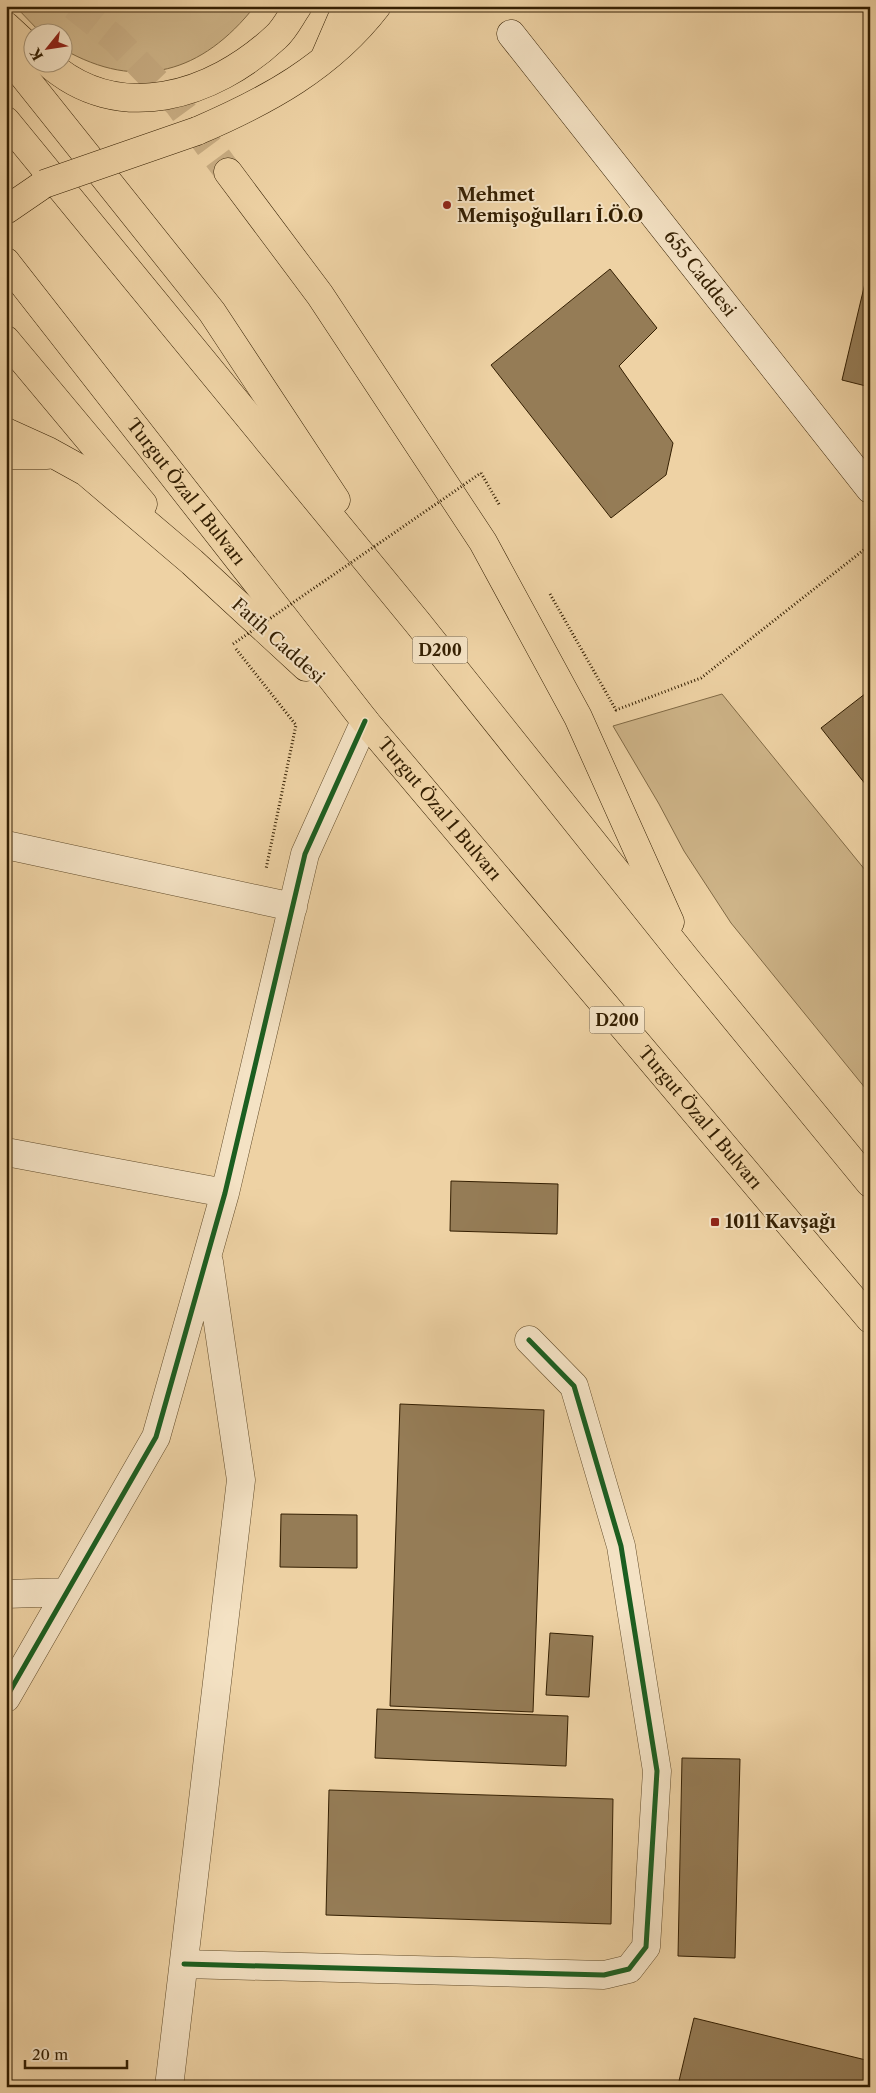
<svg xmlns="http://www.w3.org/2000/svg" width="876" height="2093" font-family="'Libre Caslon Text',serif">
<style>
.green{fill:#ceb488;stroke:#816a45}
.building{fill:#957c56;stroke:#341f02}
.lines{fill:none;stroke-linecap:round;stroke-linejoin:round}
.highway-tunnel{stroke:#c9ae84;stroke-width:28;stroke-dasharray:28 14;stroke-linecap:butt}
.street-casing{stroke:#624c2a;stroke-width:29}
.secondary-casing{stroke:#341f02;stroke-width:29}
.highway-casing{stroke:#341f02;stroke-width:29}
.path{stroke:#341f02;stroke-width:3;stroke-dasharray:1 2.5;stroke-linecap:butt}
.street{stroke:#f4e2c4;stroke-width:28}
.secondary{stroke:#f4e2c4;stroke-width:28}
.highway{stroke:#eed2a4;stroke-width:28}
.highway-bridge-casing{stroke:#341f02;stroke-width:29;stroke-linecap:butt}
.path-bridge{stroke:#341f02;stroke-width:3;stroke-dasharray:1 2.5;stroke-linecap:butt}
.highway-bridge{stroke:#eed2a4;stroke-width:28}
.cycleway-casing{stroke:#f4e2c4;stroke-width:8}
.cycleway{stroke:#1b5e20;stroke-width:5}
.poi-dot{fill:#8f2418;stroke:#f4e2c4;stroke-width:2}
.labels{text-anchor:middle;stroke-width:4;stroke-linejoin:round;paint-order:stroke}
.shield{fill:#f4e2c4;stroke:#6e5a3c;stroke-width:1}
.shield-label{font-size:16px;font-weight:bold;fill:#341f02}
.poi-label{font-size:18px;font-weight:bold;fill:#341f02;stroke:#f4e2c4;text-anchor:start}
.street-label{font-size:18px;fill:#341f02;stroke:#f4e2c4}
</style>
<rect width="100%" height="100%" fill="#eed2a4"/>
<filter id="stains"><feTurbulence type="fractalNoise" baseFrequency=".004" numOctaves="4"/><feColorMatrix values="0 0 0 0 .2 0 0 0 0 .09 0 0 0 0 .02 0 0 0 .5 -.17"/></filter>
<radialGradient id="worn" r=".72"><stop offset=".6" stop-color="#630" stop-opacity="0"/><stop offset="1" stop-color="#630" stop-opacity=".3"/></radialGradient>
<path class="green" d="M15 6H255C202 73 138 92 63 49L62 32H40Z
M722 694 870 876V1094L731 923 684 851 659 804 613 726Z"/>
<path class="building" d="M870 262V387L842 380Z
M610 269 657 328 619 366 673 443 666 475 611 518 491 365Z
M870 690V790L821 728Z
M451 1181 558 1184 557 1234 450 1231Z
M400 1404 544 1410 533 1712 390 1706Z
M281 1514 357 1515V1568L280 1567Z
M550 1633 593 1636 589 1697 546 1695Z
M377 1709 568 1716 566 1766 375 1758Z
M682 1758 740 1759 735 1958 678 1956Z
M329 1790 613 1799 611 1924 326 1915Z
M694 2018 870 2061V2087H702L679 2081Z"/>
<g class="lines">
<path class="highway-tunnel" d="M74 6 116 40 178 104 228 172"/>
<defs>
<path id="street" d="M6 845 293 907
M6 1152 225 1193
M6 1594 67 1592
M6 1698 156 1437 225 1193 305 854 365 721
M184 1964 604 1975 629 1969 646 1947 657 1771 621 1546 574 1386 529 1340
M169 2087 241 1480 209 1262"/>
<g id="secondary">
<path id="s1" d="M511 34 870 489"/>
</g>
<g id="highway">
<path d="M6 26 32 50"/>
<path d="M6 54 212 312 336 500"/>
<path d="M325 57 347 6"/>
<path d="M47 62C118 126 213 96 276 37 285 29 291 16 298 6"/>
<path d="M6 121 417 622 687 960 870 1183"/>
<path d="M197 131C267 101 330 67 377 6"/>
<path d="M228 172 320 295 483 542 578 717 670 922"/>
<path d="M6 210 44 184"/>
<path id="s2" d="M6 262 365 721 870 1319"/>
<path d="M6 340 143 504"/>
<path d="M6 432 48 451 86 472 192 562 306 667"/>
<path d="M6 455H47"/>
</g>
</defs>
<use href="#street" class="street-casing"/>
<use href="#secondary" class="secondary-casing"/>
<use href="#highway" class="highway-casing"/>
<path class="path" d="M481 473 500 506
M550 594 616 710 701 678 870 545
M236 649 296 725 266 869"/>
<use href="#street" class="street"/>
<use href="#secondary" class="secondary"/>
<use href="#highway" class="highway"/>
<defs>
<path id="highway-bridge" d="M44 184 197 131"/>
</defs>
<use href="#highway-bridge" class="highway-bridge-casing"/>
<path class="path-bridge" d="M233 644 481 473"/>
<use href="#highway-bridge" class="highway-bridge"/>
<defs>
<path id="cycleway" d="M6 1698 156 1437 225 1193 305 854 365 721
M184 1964 604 1975 629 1969 646 1947 657 1771 621 1546 574 1386 529 1340"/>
</defs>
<use href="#cycleway" class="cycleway-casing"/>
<use href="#cycleway" class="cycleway"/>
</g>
<g class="poi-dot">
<circle cx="447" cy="205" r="5"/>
<rect x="710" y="1217" width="10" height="10" rx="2.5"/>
</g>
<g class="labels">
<g class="shield">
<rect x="412.5" y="636.5" width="55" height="27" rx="4"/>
<rect x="589.5" y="1006.5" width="55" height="27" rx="4"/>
</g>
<g class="shield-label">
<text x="440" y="656">D200</text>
<text x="617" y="1026">D200</text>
</g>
<g class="poi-label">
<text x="457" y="201">Mehmet<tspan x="457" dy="21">Memişoğulları İ.Ö.O</tspan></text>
<text x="725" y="1228">1011 Kavşağı</text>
</g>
<g class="street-label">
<text dy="6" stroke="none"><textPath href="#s1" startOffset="305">655 Caddesi</textPath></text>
<text dy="6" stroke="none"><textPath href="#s2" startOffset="292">Turgut Özal 1 Bulvarı</textPath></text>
<text transform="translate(278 641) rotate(42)" y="6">Fatih Caddesi</text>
<text dy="6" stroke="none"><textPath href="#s2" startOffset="698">Turgut Özal 1 Bulvarı</textPath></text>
<text dy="6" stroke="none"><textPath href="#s2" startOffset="1102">Turgut Özal 1 Bulvarı</textPath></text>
</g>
</g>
<rect width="876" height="2093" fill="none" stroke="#eed2a4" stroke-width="25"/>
<rect x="8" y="8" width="861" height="2078" fill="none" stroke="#341f02" stroke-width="2.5"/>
<rect x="12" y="12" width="851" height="2068" fill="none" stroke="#341f02"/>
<g transform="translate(48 48) rotate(240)"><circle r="24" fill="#f4e2c4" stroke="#a79476"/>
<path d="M0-4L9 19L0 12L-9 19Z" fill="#8f2418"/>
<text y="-8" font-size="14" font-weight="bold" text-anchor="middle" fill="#341f02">K</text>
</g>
<path d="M25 2060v8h102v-8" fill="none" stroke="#341f02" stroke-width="2.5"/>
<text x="32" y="2060" font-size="15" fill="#341f02" stroke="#f4e2c4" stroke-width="4" paint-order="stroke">20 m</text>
<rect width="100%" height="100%" filter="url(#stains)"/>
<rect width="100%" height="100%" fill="url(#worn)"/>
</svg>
